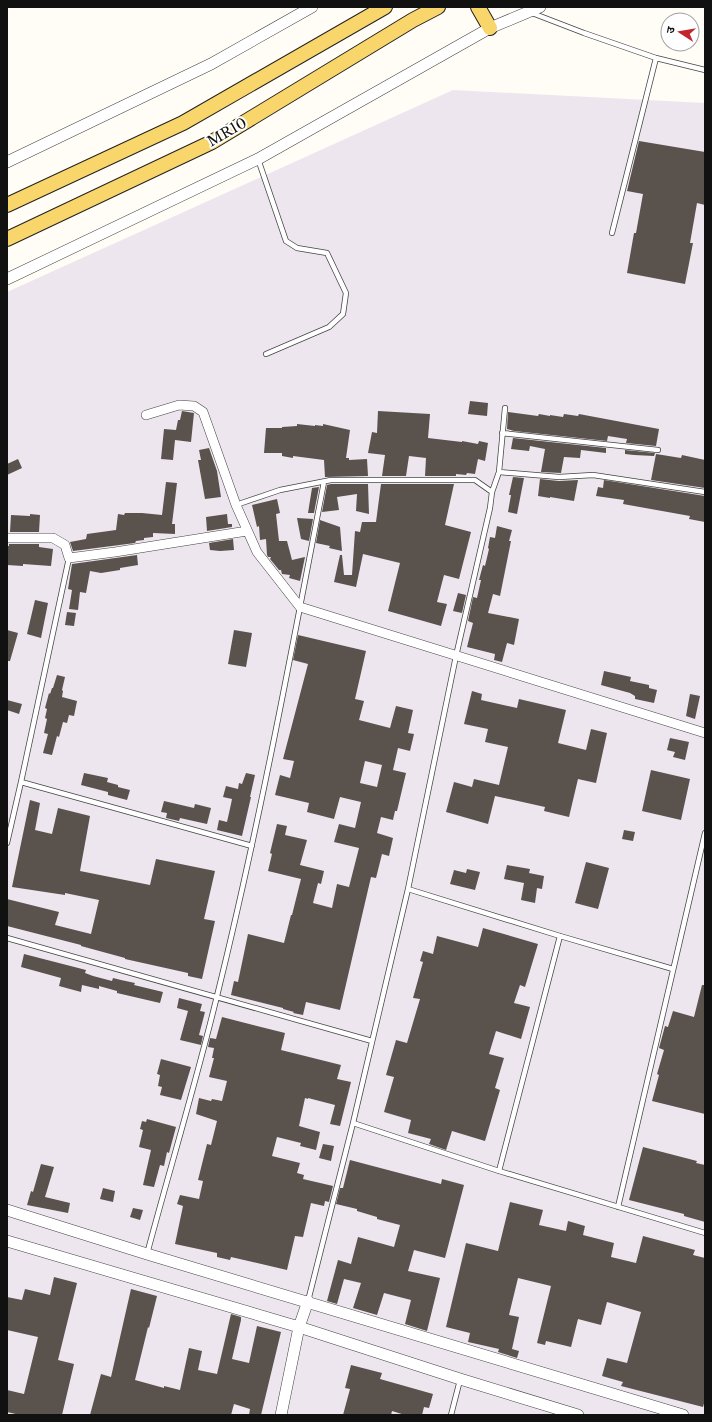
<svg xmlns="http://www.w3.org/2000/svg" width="712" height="1422" font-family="'Libre Baskerville','Noto Sans Devanagari',serif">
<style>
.industrial{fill:#eee6ef}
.building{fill:#5a524d;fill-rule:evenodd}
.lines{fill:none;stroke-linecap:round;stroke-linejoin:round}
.service-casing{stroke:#444;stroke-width:6}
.minor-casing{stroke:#444;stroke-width:10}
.tertiary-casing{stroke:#444;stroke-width:12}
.primary-casing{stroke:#222;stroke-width:16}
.service{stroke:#fff;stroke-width:4.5}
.minor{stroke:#fff;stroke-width:9}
.tertiary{stroke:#fff;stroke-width:11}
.primary{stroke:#f9d66b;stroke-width:14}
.labels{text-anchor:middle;stroke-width:4;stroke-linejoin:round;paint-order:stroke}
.street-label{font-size:14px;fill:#111;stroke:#fff}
</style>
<rect width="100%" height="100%" fill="#fffdf5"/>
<path class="industrial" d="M453 90 705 103V1415H7V292Z"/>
<path class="building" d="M639 141 705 152V205L697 203 690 243H693L685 284 627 273 634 233H636L643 194 627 191Z
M470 401 488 403 487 416 468 414Z
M182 411 194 413 191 442 175 440 173 460 161 459 164 429 176 430 178 420H180Z
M378 411 430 414 428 438 462 442V441L478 444 479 441 488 443 485 461 478 459 475 474 467 473 466 475 456 474V476H425L426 458 409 456 406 476H382L385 455 368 453 372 432 377 433Z
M508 412 538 416 539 414 550 416V415L563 417 564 414 578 416 579 414 659 429 656 446 626 443 627 439 608 436 607 441 514 431 507 429Z
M297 424 315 426V425L323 426V424L350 430 346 458H349V460L367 459 368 476 325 477 324 460 293 456V458L282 456V453H264L266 428H282V427L297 426Z
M513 438 606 448V453L581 450 580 458 564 457 561 473 541 472 545 449 530 446 529 451 511 449Z
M209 448 217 471 221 497 205 499 198 460H201L199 450Z
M625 450 655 453 654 456 634 455 625 454Z
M656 454 681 458 682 455 705 460V488L651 480Z
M18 459 22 468 7 475V464Z
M513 477 524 478 517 514 508 512 511 495H509Z
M540 479 559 481 578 480 574 501 550 497V498L538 496Z
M604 480 705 496V522L689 519 690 516 623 504 624 500 596 496 598 487 603 488Z
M166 482 177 483 172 524H175V534L153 533V537L144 538V540L136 541 135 543 73 551 70 542 86 539 87 534 116 530 118 514 124 515 125 513H142L162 515Z
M331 484H368L369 514 356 511 357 494 337 497 339 510 322 512 327 485Z
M381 484H454L445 525 471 532 459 579 444 575 437 602 447 604 441 626 388 611 400 563 363 554 356 587 334 582 340 555H342L344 575H352L355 531 360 532 362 522H376Z
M319 487 314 513H308L312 488Z
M277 499 280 513 276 514 279 541H287L292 560 305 557 300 581 289 578 290 575 282 574 281 570H279L270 559 271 557H268L267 555 266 539 260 540 259 526 257 527 252 505Z
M30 514 40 515 39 532H10L11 515 30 516Z
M227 514 228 524H232V527L207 531 206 517Z
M297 518 313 519 309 541 301 539Z
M320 520 340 527 342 551 329 548 330 546 316 543Z
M497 526 512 530 509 541H511L500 596 493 594 488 613 519 619 514 645 507 643 502 662 494 660 495 654 467 647 473 623 468 621 473 597 477 598 481 580H479L483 565 485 566 489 549 488 548 490 537 495 538Z
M233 539 234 550 220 551 210 550 209 543Z
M9 544H39V547L53 549 51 566 23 564V566L7 565V546H9Z
M137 555 138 565 120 568V570L101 573 90 571 86 593 80 592 78 610 69 609 72 590 68 589 72 564Z
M458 593 466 595 462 613 453 611Z
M35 600 48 603 41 638 27 634Z
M67 612 76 613 74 626 65 625Z
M7 630 18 633 10 661H7Z
M234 630 252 633 246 667 228 664Z
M298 635 366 651 355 699 364 701 359 720 390 728 396 706 413 710 408 733 414 734 410 751 398 748 393 770 406 773 397 811H395L393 820 381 817 377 833 393 838 389 856 382 854 376 878 371 877 340 1010 306 1002 303 1015 293 1013 294 1012 283 1009V1008L231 995 234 981 238 982 248 934 284 943 291 915H292L301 879 268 871 272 854 270 853 277 824 287 826 285 835 307 840 300 865 324 871 321 884 318 883 313 903 332 908 337 884 349 887 359 848 334 842 339 824 355 828 361 802 340 797 334 819 307 812 309 803 275 795 280 775 290 778 294 761 283 759 308 664 293 660ZM365 761 382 765 377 787 360 783Z
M604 671 631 677 630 681 649 685V688L657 690 654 703 635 699V696L630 693 601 685Z
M57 675 65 677 62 690 63 691 62 697 77 701 74 716 69 715 67 723 63 722 59 737 57 736 52 755 43 753 48 734 44 733 47 719 45 718 47 709 45 708 49 693 50 694 52 688H53Z
M472 691 482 694 481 700 517 708 519 699 566 710 558 743 586 750 591 729 607 733 596 783 578 779 569 817 544 811 545 807 495 796 488 824 446 812 454 782 472 787 474 779 499 785 508 747 485 742 488 729 464 724Z
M690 694 700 696 695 719 686 716Z
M7 700 22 704 19 714 7 710Z
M670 738 689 742 685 760 673 757 675 752 667 750Z
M651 770 690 779 681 820 642 811Z
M84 773 108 778 107 782 118 785V787L130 790 127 800 108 795V792L81 785Z
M246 773 255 775 250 797H251L242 836 217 830 219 820 227 822 231 804 232 799 223 797 226 786 238 789 239 783 242 784Z
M30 800 40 803 35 830 52 834 58 808 90 816 80 871 150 885 156 859 215 871 204 919 215 921 202 979 188 976V973L125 959V958L81 946V945L7 926V899L59 912 55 925 91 934 99 900 65 893V895L12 887Z
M164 801 194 808 195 804 211 808 207 824 180 818 179 821 166 818 167 813 161 812Z
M624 830 635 832 633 841 622 839Z
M586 862 609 868 598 909 575 903Z
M507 865 530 869 529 873 544 876 542 889 537 888 535 903 521 900 524 883 504 879Z
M467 869 480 872 475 890 450 884 454 870 466 873Z
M483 928 538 944 525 987 520 985 514 1003 530 1007 521 1039 496 1031 489 1054 504 1058 495 1088 500 1090 485 1141 452 1131 446 1150 429 1144 431 1139 408 1133 411 1120 384 1112 394 1077 386 1075 396 1040 407 1043 420 999 413 998 423 962 420 961 423 951 433 954 437 936 478 947Z
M24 954 86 970 85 973 93 976 112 981 113 978 121 980 135 983 134 985 163 992 160 1003 117 993V991L99 986V989L82 985 81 992 59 986 61 978 21 967Z
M702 985H705V1114L652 1101 659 1075 657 1074 664 1050 659 1048 665 1026 668 1027 673 1011 694 1017Z
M179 998 202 1004 200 1011 205 1012 199 1035 203 1036 201 1045 180 1040 188 1011 177 1008Z
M222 1017 285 1033 281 1050 341 1065 337 1079 351 1082 340 1126 330 1124 335 1105 308 1098V1099L305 1098 299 1126 320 1132 316 1150 300 1146 301 1143 277 1137 272 1156 300 1163 297 1173 304 1175 303 1179 333 1186 329 1202 325 1201 324 1206 311 1203 303 1237 295 1236 287 1270 231 1257 230 1260 217 1257V1253L175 1244 183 1206 177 1204 180 1195 199 1199 203 1181 198 1180 207 1144 211 1145 217 1121 196 1114 199 1098 211 1101 212 1099 222 1101 227 1081 209 1077 214 1058H212L214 1048 208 1047 210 1038 216 1039Z
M161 1059 191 1067 181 1100 160 1095 162 1087 158 1086 160 1075 157 1074Z
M147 1119 176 1127 169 1153 167 1152 164 1166 160 1165 154 1187 143 1185 151 1150 139 1147 143 1130 140 1129 142 1121 146 1122Z
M323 1144 334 1146 331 1161 319 1158Z
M643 1147 697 1161 696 1163 705 1165V1222L684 1216V1214L629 1200Z
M350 1160 441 1184 442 1179 464 1185 445 1258 414 1250 408 1271 440 1278 427 1331 405 1324 411 1300 384 1293 377 1315 353 1308 361 1283 344 1279 337 1304 327 1301 338 1260 351 1264 358 1237 394 1247 400 1225 377 1219V1217L357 1211V1209L336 1204 340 1188H343Z
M41 1164 54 1167 45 1197 70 1203 68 1213 27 1205 31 1191 33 1192Z
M103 1188 115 1191 113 1202 100 1199Z
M510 1202 543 1210 539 1225 566 1231 568 1221 585 1226 583 1235 614 1243 611 1257 636 1263 643 1236 695 1250 693 1255 705 1258V1400L703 1407 621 1386 623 1382 602 1376 607 1358 627 1363 641 1312 607 1302 601 1325 578 1319 571 1347 546 1341 545 1345 537 1343 551 1286 518 1278 509 1315 519 1317 512 1349 519 1351 517 1358 498 1352 499 1349 468 1342 470 1333 446 1327 466 1243 498 1251Z
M133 1208 143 1210 140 1220 130 1217Z
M54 1277 77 1283 58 1360 74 1364 62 1415H20L7 1412V1390L24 1394 38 1337 7 1330V1297L22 1300 25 1289 50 1295Z
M131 1289 157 1296 149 1328 148 1327 135 1380 164 1388V1386L180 1390 189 1348 202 1351 198 1370 217 1374 231 1314 241 1317V1320L232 1359 249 1363 257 1326 281 1332 261 1415H249L250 1409 234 1404 231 1415H90L101 1374 111 1377Z
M351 1365 382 1373 380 1379 433 1394 429 1408 424 1407 422 1415H405L392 1411 391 1415H343L350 1389 345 1388Z"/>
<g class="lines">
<defs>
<path id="service" d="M532 13 584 33 656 58 705 70
M258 159 286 241 297 248 327 253 346 293 343 314 329 327 266 354
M612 233 656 58
M502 433 658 450
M499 472 559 477 593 475 705 492
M492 492 499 472 505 408
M236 505 280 490 331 480H475L492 492 490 508 456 656 408 889 353 1123 308 1301
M21 782 252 846
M7 843 21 782 69 558
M408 889 560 936 673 969
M7 938 372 1041
M353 1123 499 1171 705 1233
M499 1171 560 936
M618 1207 705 833
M147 1254C170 1168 196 1083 217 996 259 826 291 654 324 482
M451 1415 460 1380"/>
<path id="minor" d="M146 415 179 405 194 406 203 412 236 505 257 552 300 607 705 733
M7 538H53L65 545 69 558 115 552 247 531"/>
<path id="tertiary" d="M7 162 211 64 312 7
M7 279 258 159 490 28 540 7
M7 1210 147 1254 683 1415
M7 1241 299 1327 460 1379 578 1415
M281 1415 299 1327 308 1301"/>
<path id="primary" d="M478 7 490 28
M7 205 183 123 385 7
M7 239 212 142 413 20 438 7"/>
</defs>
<use href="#service" class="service-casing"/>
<use href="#minor" class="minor-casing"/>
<use href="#tertiary" class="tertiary-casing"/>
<use href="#primary" class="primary-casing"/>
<use href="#service" class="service"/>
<use href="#minor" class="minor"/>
<use href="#tertiary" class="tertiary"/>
<use href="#primary" class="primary"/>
</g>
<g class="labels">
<g class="street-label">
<text transform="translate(227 132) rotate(-30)" y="5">MR10</text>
</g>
</g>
<rect width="712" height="1422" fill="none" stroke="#111111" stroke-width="16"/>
<g transform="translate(680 32) rotate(282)"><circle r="19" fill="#ffffff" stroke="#a0a0a0"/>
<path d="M0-3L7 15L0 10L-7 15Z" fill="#c4262e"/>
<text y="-6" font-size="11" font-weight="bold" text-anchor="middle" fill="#111111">उ</text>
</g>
</svg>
